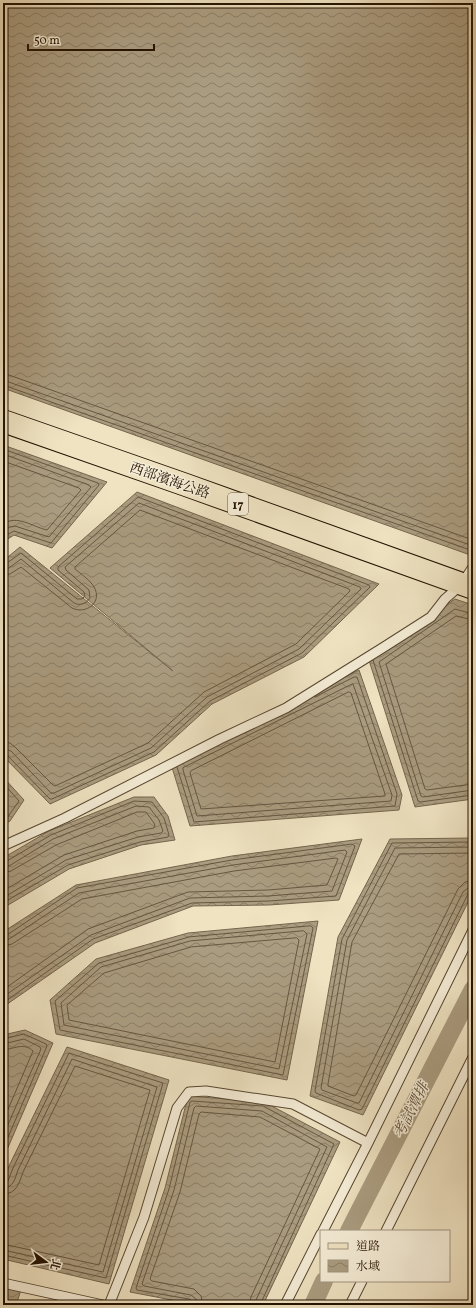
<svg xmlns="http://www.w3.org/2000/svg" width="476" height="1308" font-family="Vollkorn,'Noto Serif TC',serif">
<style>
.water{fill:url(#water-waves);stroke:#74654d}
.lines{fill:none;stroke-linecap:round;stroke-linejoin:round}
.shore{stroke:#665740;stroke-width:1}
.canal{stroke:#aa9c80;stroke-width:18}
.service-casing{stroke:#564630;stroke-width:11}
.primary-casing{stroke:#231200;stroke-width:24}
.service{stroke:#f5edd7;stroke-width:9}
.primary{stroke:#efe3c2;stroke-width:22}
.labels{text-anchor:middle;stroke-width:3;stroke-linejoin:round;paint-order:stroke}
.shield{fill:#f5edd7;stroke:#625440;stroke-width:1}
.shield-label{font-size:13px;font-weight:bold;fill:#231200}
.street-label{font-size:14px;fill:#231200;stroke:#f5edd7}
.water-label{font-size:15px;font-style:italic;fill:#60503a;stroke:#f5edd7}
</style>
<defs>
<pattern id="water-waves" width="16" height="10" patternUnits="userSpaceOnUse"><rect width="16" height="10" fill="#aa9c80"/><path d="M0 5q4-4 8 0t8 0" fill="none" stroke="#8a7e66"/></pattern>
</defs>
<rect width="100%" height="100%" fill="#efe3c2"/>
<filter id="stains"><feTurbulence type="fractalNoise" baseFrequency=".005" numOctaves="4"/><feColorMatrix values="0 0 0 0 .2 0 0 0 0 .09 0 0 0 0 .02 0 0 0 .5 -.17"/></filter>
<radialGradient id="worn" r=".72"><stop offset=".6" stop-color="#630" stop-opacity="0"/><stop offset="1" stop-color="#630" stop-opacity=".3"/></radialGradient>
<path class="water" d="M3 3H473V556L3 388Z
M3 445 107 482 52 548 14 535 3 542Z
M137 492 379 584 304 657 212 704 156 755 50 804 3 756V561L20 547 173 671 50 568Z
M455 599 473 605V799L415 807 368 657Z
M359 670 402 795 399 810 190 826 171 764Z
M3 777 24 800 10 821 3 825Z
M134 797H154L168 816 175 840 141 845 69 869 3 908V858L49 831Z
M473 838V892L363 1115 310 1096 338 937 390 839Z
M362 839 339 900 269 905 193 906 95 943 3 1007V932L76 885 232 856Z
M318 921 287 1080 56 1034 50 1000 96 959 188 933Z
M25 1030 53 1043 3 1159V1035Z
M67 1047 169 1080 109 1284 3 1259V1184L9 1166Z
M188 1096 264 1102 340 1142 263 1305H198L130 1292 165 1188Z
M3 1280 23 1284 16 1305H3Z"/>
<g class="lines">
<path class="shore" d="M3 374 9 375 473 540
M3 380 473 546
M3 385 473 551
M3 449 98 483 99 485 51 543 14 531 3 537
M3 454 89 485 91 487 49 537 15 526 10 527 3 531
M3 461 79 488 81 490 47 530C33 527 17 514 3 524
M3 564 7 563 21 553 77 599H82L85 596 84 592 58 570V567L138 497 369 585 370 587 302 653 210 701 154 752 52 799H50L7 755 3 754
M3 569 9 568 21 559 74 603C80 606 86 604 90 598L89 590 66 570 65 567 139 503 360 587 361 589 299 649 207 697 151 748 54 793H51L11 751 3 748
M3 575 10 574 21 567 72 608C86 615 103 602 94 587 90 580 81 574 75 569V567L140 510 349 589 350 591 296 644 204 692 148 743 55 786 53 785 15 747 10 743 3 742
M473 614 455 609 379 662 421 796 423 797 473 790
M473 620 456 616 386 664 425 789 427 790 473 784
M373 660 418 801 420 802 473 795
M353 684 392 795 391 801 197 816 183 770V768Z
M349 692 351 693 385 794V796L201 809 190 773 191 771Z
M177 767 194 822 395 806 397 794 357 677H354L315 697
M3 783 19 801 7 818 3 821
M473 842 392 843 342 939 315 1091 316 1093 359 1110 362 1109 468 894 470 892H473
M473 847 395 848 347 940 321 1088 322 1090 357 1103H359L463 892 468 888 473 887
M473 853 399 854 352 942 328 1084V1086L354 1096 356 1095 458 889 465 882 473 881
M3 862 7 861 51 835 134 801 152 802 164 818 169 835 168 837 140 842 68 865 3 903
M3 867 9 866 53 839 136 806 149 807 159 820 163 831 161 833 138 837 66 860 3 898
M3 873 11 871 56 845 137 812H146L154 823 155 826 154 828 137 831 64 855 3 891
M311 926 313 928 283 1075 60 1030 55 1001 99 963 189 937Z
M304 931 307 934 279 1069 64 1025 61 1003 101 967 190 941Z
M3 935H7L77 888 232 860 352 844 355 846 336 896 269 901 192 903 93 939 3 1003
M297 938 299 940 275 1062 69 1020 67 1005 104 973 191 947Z
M3 940 9 939 79 893 233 865 345 850 347 852 332 891 268 896 190 898 91 935 3 997
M3 946 12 944 82 899 234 871 336 858 338 859 327 885 268 890 188 892 88 929 3 990
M3 1039 24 1034 46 1044 47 1046 3 1149
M3 1044 24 1039 40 1047 41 1049 3 1136
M3 1050C14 1049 24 1042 33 1051L3 1121
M3 1183 8 1181 13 1168 69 1053 163 1083 106 1278 3 1255
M3 1188C14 1188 15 1178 18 1170L72 1059 157 1087 103 1272 3 1250
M3 1194C17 1194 19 1183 23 1172L75 1066 150 1090 99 1265 3 1244
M192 1305V1301L189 1299 137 1290 136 1288 169 1189 190 1102 192 1101 263 1106 334 1144 260 1305
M197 1305 196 1299 191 1295 144 1286 142 1284 174 1190 194 1108 196 1106 262 1111 327 1147 256 1300 255 1305
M203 1305 201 1296 194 1289 152 1281 150 1279 180 1192 199 1114 201 1112 260 1117 320 1149 251 1297 249 1305"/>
<path class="canal" d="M349 1231 473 989
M313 1305 324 1281"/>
<defs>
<path id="service" d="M3 846 65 818 220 739 286 708 384 647 431 617 445 599 462 584 473 567
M323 1231 368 1143 473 930
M386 1231 473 1057
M3 1283 103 1305
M109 1305 144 1217 177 1108 189 1092 206 1091 293 1104 368 1143
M285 1305 321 1234
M350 1305 362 1281"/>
<path id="primary" d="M3 421 186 485 473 588"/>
</defs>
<use href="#service" class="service-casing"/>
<use href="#primary" class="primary-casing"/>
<use href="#service" class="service"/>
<use href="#primary" class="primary"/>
</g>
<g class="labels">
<rect class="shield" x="228" y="493" width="20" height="22" rx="3"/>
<g class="shield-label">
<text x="238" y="509">17</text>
</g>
<g class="street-label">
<text transform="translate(170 480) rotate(19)" y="5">西部濱海公路</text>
</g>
<g class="water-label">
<text transform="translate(411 1110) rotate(-63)" y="5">考試潭排</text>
</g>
</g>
<rect width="476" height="1308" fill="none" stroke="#efe3c2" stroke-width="16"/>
<rect x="4" y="4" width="468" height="1300" fill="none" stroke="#231200" stroke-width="2"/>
<rect x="8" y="8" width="460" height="1292" fill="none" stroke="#231200"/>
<rect x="320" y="1230" width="130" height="52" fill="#f5edd7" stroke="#a19581"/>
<rect x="328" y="1243" width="20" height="6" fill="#efe3c2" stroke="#a19581"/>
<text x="356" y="1250" font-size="12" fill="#231200">道路</text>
<rect x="328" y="1260" width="20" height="12" fill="url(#water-waves)" stroke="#a19581"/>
<text x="356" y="1270" font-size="12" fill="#231200">水域</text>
<g transform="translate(46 1262) rotate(105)" stroke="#f5edd7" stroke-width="3" paint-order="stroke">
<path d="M0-3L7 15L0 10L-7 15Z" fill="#231200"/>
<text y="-6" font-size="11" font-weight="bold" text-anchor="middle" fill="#231200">北</text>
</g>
<path d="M28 44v6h126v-6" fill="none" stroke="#231200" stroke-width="2"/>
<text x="34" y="44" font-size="12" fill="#231200" stroke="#f5edd7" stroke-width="3" paint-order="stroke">50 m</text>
<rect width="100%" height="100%" filter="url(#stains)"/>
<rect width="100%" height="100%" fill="url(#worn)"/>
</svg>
